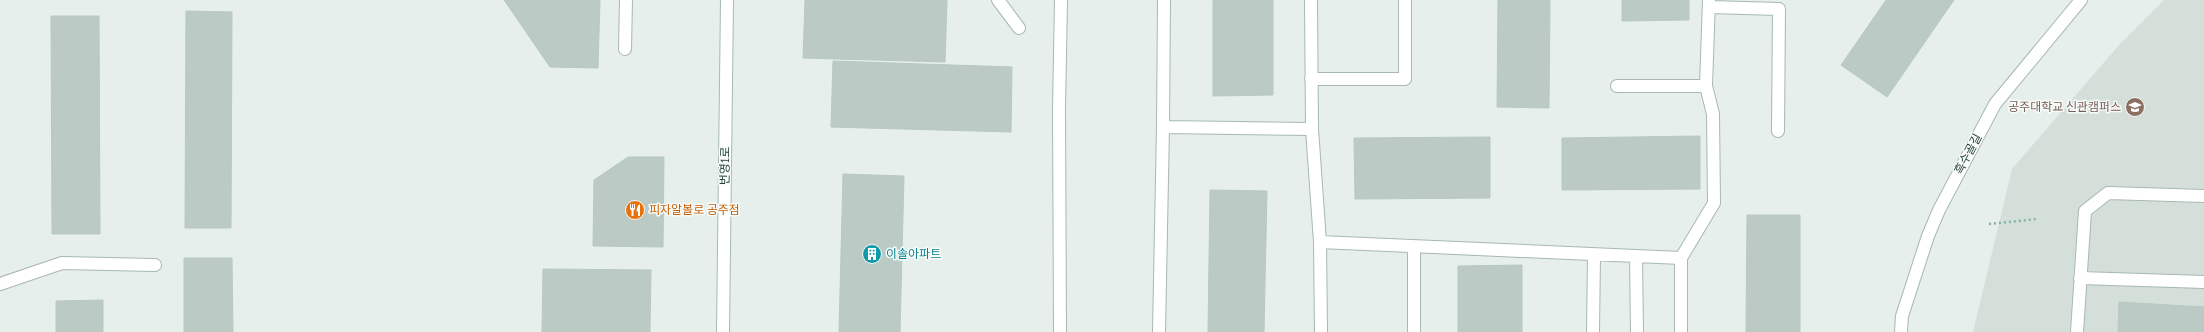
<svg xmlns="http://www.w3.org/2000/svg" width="2204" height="332" font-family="'PT Sans Narrow','Noto Sans KR',sans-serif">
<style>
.built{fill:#d4dfda}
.building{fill:#bbcac4;stroke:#b8c9c2}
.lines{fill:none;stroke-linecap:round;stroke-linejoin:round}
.lane-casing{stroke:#a8b8b2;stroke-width:14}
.street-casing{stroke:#a8b8b2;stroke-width:14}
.secondary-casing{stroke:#a4bbb3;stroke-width:14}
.path{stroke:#86b3a5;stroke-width:2.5;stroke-dasharray:2 3;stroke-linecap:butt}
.lane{stroke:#fff;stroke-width:12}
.street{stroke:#fff;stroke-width:12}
.secondary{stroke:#fff;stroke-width:12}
.labels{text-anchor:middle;stroke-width:3;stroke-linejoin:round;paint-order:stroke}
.education-label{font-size:12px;fill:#785e54;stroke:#f7fbf9;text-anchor:end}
.street-label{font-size:12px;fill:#24423a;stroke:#f7fbf9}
.food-label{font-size:12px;fill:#c56008;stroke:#f7fbf9;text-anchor:start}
.culture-label{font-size:12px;fill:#0d838f;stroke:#f7fbf9;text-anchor:start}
</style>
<rect width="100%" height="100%" fill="#e6efeb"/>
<path class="built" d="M2164 0H2204V332H1973L2012 169 2119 45Z"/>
<path class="building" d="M504 0H600L598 68 550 67Z
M805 0H947L945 62 803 58Z
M1213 0H1273V95L1213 96Z
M1498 0H1550L1549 108 1497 107Z
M1622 0H1689V20L1622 21Z
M1886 0H1954L1887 97 1841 65Z
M186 11 232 12 231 228H185Z
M51 16H99L100 234H52Z
M833 61 1012 67 1011 132 831 127Z
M1700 136V189L1562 190V138Z
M1490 137V198L1355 199 1354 138Z
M628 157H664L663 247 593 246 594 180Z
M843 174 904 176 900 332H839Z
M1210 190 1267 191 1264 332H1208Z
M1747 215H1800V332H1746Z
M184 258H232L233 332H184Z
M1522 265V332H1458V266Z
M543 269 651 270 650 332H542Z
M103 300V332H56V301Z
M2119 302 2204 307V332H2118Z"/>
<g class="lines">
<defs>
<path id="lane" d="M998 0 1019 28
M1311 0 1312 129 1320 242 1321 332
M1710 7 1779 9 1778 131
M625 49 626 0
M1311 79H1405V0
M1617 86H1706
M1163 127 1164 0
M1320 242 1681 258
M1636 258 1637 332
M2080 278 2204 282
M0 284 62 263 155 265
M1159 332 1163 127 1312 129
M1414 332V247
M1593 332 1594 256
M1681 332V258L1714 203 1713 114 1706 86 1709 0
M2077 332 2085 211 2108 193 2204 196"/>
<path id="street" d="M1060 332 1059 109 1061 0
M1901 332 1902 316 1928 236 1939 210 1995 104 2081 0"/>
<path id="secondary" d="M723 332 727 0"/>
</defs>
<use href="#lane" class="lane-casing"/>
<use href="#street" class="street-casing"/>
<use href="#secondary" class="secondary-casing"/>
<path class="path" d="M1989 224 2037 219"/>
<use href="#lane" class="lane"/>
<use href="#street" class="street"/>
<use href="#secondary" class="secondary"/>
</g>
<defs>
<symbol id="university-disc" viewBox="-11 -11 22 22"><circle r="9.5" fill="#8d6e63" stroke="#f7fbf9"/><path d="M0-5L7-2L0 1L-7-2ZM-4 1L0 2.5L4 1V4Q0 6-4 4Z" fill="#fff"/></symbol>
<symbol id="restaurant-disc" viewBox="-11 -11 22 22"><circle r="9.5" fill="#e8710a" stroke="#f7fbf9"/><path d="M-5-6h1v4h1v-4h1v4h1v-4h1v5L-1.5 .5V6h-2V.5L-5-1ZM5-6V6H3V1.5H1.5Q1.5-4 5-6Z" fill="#fff"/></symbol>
<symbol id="building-disc" viewBox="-11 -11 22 22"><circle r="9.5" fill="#0f9aa8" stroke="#f7fbf9"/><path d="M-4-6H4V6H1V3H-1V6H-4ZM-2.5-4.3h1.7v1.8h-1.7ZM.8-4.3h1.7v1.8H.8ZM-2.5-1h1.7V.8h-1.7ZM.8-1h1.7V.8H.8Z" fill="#fff"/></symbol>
</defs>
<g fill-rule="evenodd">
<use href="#university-disc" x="2124" y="96" width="22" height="22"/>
<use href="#restaurant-disc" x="624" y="199" width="22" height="22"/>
<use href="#building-disc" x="861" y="243" width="22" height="22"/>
</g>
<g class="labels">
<g class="education-label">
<text x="2121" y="111">공주대학교 신관캠퍼스</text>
</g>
<g class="street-label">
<text transform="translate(1968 154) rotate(-62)" y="4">흑수골길</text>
<text transform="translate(725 166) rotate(-89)" y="4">번영1로</text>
</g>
<g class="food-label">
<text x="649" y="214">피자알볼로 공주점</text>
</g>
<g class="culture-label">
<text x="886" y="258">이솔아파트</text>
</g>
</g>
</svg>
